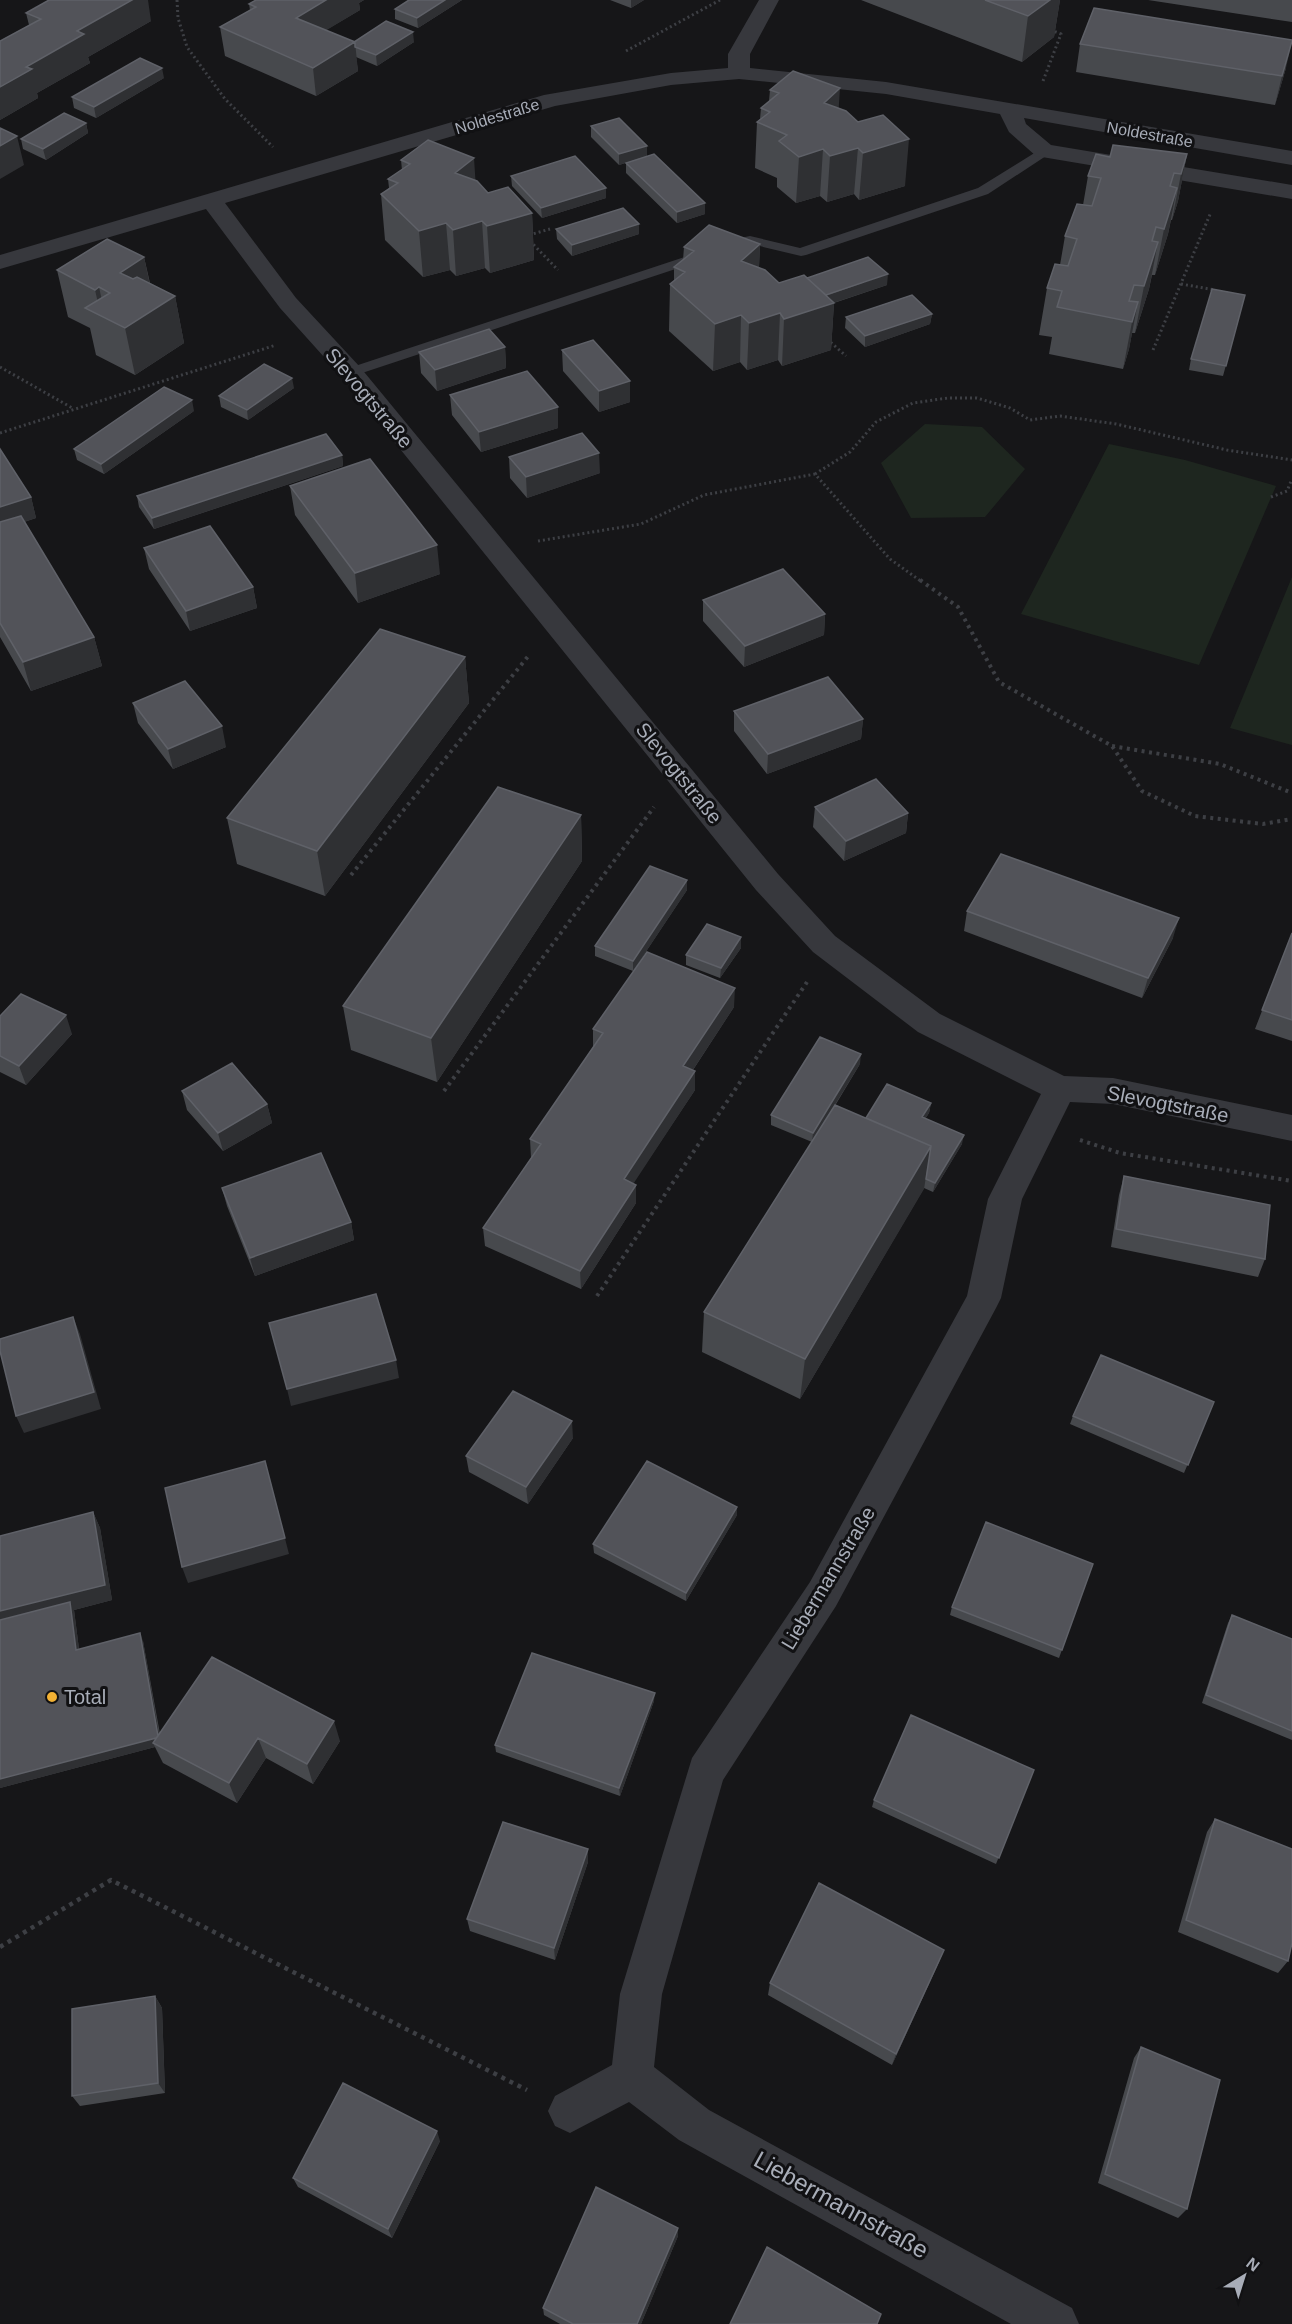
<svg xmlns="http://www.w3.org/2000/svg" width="1292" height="2324" font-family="Arial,sans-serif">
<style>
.green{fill:#1e261f}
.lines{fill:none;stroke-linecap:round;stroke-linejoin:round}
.path-far2{stroke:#3d3f44;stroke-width:3;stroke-dasharray:2 3;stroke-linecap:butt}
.path-far1{stroke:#3d3f44;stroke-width:4;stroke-dasharray:3 4.5;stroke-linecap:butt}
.path{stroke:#3d3f44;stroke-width:4.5;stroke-dasharray:4 5;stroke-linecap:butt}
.lane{fill:#37383d;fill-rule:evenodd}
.street{fill:#37383d;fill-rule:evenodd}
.wall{fill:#47494d}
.shaded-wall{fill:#2f3033}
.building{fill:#525359;stroke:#5f6168;stroke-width:1.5}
.poi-dot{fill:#f2b134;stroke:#111113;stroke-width:2}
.labels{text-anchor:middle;stroke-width:6;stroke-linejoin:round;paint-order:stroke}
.far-street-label{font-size:16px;fill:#a8adb8;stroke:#111113}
.street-label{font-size:20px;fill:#a8adb8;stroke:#111113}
.poi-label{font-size:20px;fill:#a8adb8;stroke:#111113;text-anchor:start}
.near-street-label{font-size:24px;fill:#a8adb8;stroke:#111113}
</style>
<rect width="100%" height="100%" fill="#161618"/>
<path class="green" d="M925 424 982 427 1025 469 985 517 911 518 881 463Z
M1109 444 1185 460 1276 486 1199 665 1021 614Z
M1292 577V745L1230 728Z"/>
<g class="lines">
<path class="path-far2" d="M177 0 178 18 187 47 225 99 273 147
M626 51 720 0
M1043 81 1061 34 1051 30
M529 235 550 229
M530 241 558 270
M1181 284 1215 290
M827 339 846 356
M1153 350 1211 212
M0 367 74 409
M0 433 276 345
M815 474 850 452 876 422 913 403 948 398H977L1010 408 1030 420 1060 416 1116 424 1227 450 1292 460
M1271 497 1287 491 1292 479
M538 541 641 524 704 495 815 474 890 559 922 582"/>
<path class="path-far1" d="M920 580 958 607 999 682 1112 746 1142 791 1195 816 1263 824 1292 819
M1112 746 1220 764 1292 793
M351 875 530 654
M444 1091 654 807
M1080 1140 1120 1153 1292 1181
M597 1296 807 982"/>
<path class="path" d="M0 1947 111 1880 527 2090"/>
<path class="lane" d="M1044 147 1051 151 1049 154 988 194 806 255 801 256 751 244 356 375 351 376 344 372 346 369 745 237 750 236 800 248 978 188Z"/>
<path class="street" d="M759 0H779L750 54V68L886 82 1292 151V165L1024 118 1026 124 1051 145 1292 185V199L1036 156 1009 132 1000 114 886 94 739 79 671 85 555 106 225 203 296 298 360 367 778 874 835 936 940 1014 1064 1076 1113 1078 1292 1115V1141L1113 1104 1070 1102 1022 1199 1001 1298 996 1308 836 1606 723 1780 662 1994 654 2067 709 2110 1072 2308 1079 2324H1011L679 2140 629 2102 570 2133 555 2126 548 2111 555 2096 612 2065 620 1994 692 1758 810 1582 967 1296 988 1199 1041 1094 918 1032 813 952 756 890 342 377 280 308 206 209 0 269V255L544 95 671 73 728 68V54Z"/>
</g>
<path class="wall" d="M256 0H364L359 3 360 10 326 30 354 42H414L377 66 356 57 358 71 316 96 225 56 220 27 250 10 249 4Z
M409 0H462L418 28 395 19V9Z
M610 0H644L631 8Z
M861 0H1060L1054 37 1022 62Z
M1148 0H1292V22Z
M26 13 151 21 88 57 90 63 37 93 38 98 0 120V41L29 25Z
M1080 44 1286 68 1275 105 1076 72Z
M164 78 96 118 74 108 72 97Z
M770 90 839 108 905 186 859 200 854 194 827 202 820 196 796 203 777 187V178L755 168 757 122 760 119 761 108 769 101Z
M86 123 88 133 46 160 23 149 21 139Z
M591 126 647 156 705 203V214L677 223 626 173V163L635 160 619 165 591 137Z
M1187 154 1178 201 1172 220H1171L1168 234 1155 275H1152L1149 289 1135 333H1132L1129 349 1123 369 1049 354 1052 337 1039 335 1047 288 1060 265 1065 236 1083 205 1088 176 1110 157Z
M401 160 475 180 488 193 532 213 534 260 490 273 485 268 456 276 450 270 423 277 385 240 381 194 389 188 388 179 402 170Z
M511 176 606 198 542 218 512 186Z
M639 224V234L572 256 557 239 556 229Z
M760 244 759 267 779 283 807 278 887 285 834 303 831 350 782 366 778 360 747 370 740 362 713 371 669 331 670 284 674 281V267L683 260 684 247Z
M144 257 150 283 175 296 184 343 135 375 96 355 90 328 68 317 57 270Z
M1245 295 1223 376 1189 370 1191 359Z
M932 314 930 324 865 347 845 328 846 317Z
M505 347 506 368 437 391 421 373 419 352Z
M562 350 630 402 599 412 563 371Z
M294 388 248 420 221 407 219 396Z
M450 395 558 407V428L481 452 452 415Z
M194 411 104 474 77 460 74 449Z
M0 449 31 497 36 518 24 522 94 637 102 666 31 691 0 637Z
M342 455 343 466 154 529 139 507 137 496Z
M509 457 600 473 527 498 510 478Z
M290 486 440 574 358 603 295 515Z
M144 548 253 587 257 608 190 631 149 569Z
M703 600 825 614 824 635 744 667 703 621Z
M465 657 469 703 325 896 237 864 227 818Z
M133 703 226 747 173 769 138 723Z
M734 711 863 719 861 739 767 774 734 731Z
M815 807 908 813 906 833 844 861 813 827Z
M581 815 582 861 437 1082 351 1050 343 1006Z
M687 880V890L633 971 595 956V946Z
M967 911 1173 938 1142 998 964 931Z
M1292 933V1041L1255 1029Z
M741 937V948L720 978 686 965V955Z
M734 1007 693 1070 695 1090 633 1183 636 1185V1203L581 1289 485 1246 483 1228 531 1158 530 1139 593 1047V1029Z
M0 1016 72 1034 26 1085 0 1072Z
M860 1064 830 1114 866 1118 931 1103 929 1113 925 1119 962 1144 933 1192 924 1188 800 1399 702 1352 704 1312 812 1142 771 1125V1115Z
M182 1091 267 1104 272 1123 223 1151 187 1110Z
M1124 1176 1265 1259 1258 1277 1111 1247 1119 1195Z
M222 1188 351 1222 354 1240 255 1276 227 1206Z
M1214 1402 1184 1473 1070 1424 1073 1416Z
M573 1438 528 1504 469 1472 466 1456Z
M93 1512 100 1528 112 1600 74 1610 79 1649 143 1641 160 1734 340 1741 313 1784 266 1758 237 1803 163 1763 155 1747 0 1788V1536Z
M737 1515 686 1601 594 1553 593 1544Z
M1093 1564 1059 1658 950 1615 952 1607Z
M1232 1615 1292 1639V1740L1202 1703 1228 1623Z
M654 1701 620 1796 496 1752 495 1745Z
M1034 1770 996 1864 872 1807 874 1800Z
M1215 1819 1288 1961 1278 1973 1178 1932 1207 1832Z
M588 1849V1862L555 1960 470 1931 467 1919Z
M944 1950 939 1962 892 2065 768 1995 770 1983Z
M155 1996 162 2008 165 2093 80 2106 72 2096Z
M1141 2047 1187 2209 1178 2218 1098 2183 1134 2058Z
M440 2141 392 2238 298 2187 293 2178Z
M678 2228V2236L641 2324H560L544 2315 543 2308Z"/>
<path class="shaded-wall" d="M132 0H148L151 21 88 57 90 63 37 93 38 98 0 120V87L26 67 77 31Z
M326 0H364L359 3 360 10 300 46 296 18Z
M445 0H462L418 28 417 18Z
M631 0H644L631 8Z
M1050 0H1060L1054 37 1022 62 1028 16Z
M413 32 414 42 377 66 376 55Z
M1292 41 1286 68 1275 105 1282 76Z
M355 42 358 71 316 96 313 68Z
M162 68 164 78 96 118 94 107Z
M840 88 837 134 824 103Z
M86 123 88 133 46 160 43 149Z
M17 136 24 165 0 179V146Z
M909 139 905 186 859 200 863 153Z
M647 146V156L619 165V154Z
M858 148 854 194 827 202 830 156Z
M823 149 820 196 796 203 799 157Z
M1187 154 1178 201 1172 220 1181 174Z
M474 158 477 204 455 173Z
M606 188V198L542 218 541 208Z
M1177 188 1168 234 1155 275 1164 229Z
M705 203V214L677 223V212Z
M532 213 534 260 490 273 487 226Z
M482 221 485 268 456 276 453 230Z
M446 223 450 270 423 277 419 231Z
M639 224V234L572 256V245Z
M1158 242 1149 289 1135 333 1144 286Z
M760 244 758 291 741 261Z
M144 257 154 304 120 273Z
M888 274 887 285 830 304 834 303 831 350 782 366 784 319 823 297Z
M99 287 106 319 101 316 95 290Z
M175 296 184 343 135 375 125 328Z
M1138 302 1129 349 1123 369 1132 322Z
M780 313 778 360 747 370 749 323Z
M932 314 930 324 865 347V336Z
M741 315 740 362 713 371 715 324Z
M505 347 506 368 437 391 435 370Z
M292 378 294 388 248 420 247 410Z
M630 381V402L599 412V391Z
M192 400 194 411 104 474 101 464Z
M558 407V428L481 452 479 432Z
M599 453 600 473 527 498 526 477Z
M342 455 343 466 154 529 152 518Z
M31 497 36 518 0 530V507Z
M437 545 440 574 358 603 355 573Z
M253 587 257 608 190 631 186 611Z
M825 614 824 635 744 667 745 646Z
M94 637 102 666 31 691 23 662Z
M465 657 469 703 325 896 317 851Z
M863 719 861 739 767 774 768 754Z
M222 726 226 747 173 769 168 749Z
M908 813 906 833 844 861 846 841Z
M581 815 582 861 437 1082 431 1038Z
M687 880V890L633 971V961Z
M1179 918 1173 938 1142 998 1148 978Z
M741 937V948L720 978 721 968Z
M735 988 734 1007 683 1085V1066Z
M66 1015 72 1034 26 1085 19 1066Z
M861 1054 860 1064 812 1142 813 1133Z
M695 1071V1090L624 1198V1179Z
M931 1103 929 1113 920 1127 922 1117Z
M267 1104 272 1123 223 1151 218 1133Z
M964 1135 962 1144 933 1192 935 1183Z
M931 1146 924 1189 800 1399 805 1359Z
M636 1185V1203L581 1289 580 1271Z
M351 1222 354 1240 255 1276 250 1258Z
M73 1317 80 1334 101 1409 24 1433 16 1416Z
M396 1360 399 1378 291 1406 287 1389Z
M572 1421 573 1438 528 1504 526 1487Z
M265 1461 289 1554 188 1583 182 1567Z
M737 1507V1515L686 1601V1593Z
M93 1512 100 1528 112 1600 74 1610 80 1657 76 1650 0 1629V1611Z
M140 1633 143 1641 161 1745 153 1743 155 1747 0 1788V1779Z
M655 1693 654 1701 620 1796 619 1788Z
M334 1721 340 1741 313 1784 307 1764Z
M258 1738 266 1758 237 1803 229 1783Z
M588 1849V1862L555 1960 554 1948Z
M944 1950 939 1962 892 2065 896 2054Z
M155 1996 162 2008 165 2093 158 2083Z
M437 2131 440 2141 392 2238 388 2229Z
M678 2228V2236L641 2324H637Z"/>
<path class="building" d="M49 0H132L77 31 84 34 26 67 32 69 0 87V41L41 19 26 13Z
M256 0H326L296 18 355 42 313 68 220 27 256 7 249 4Z
M409 0H445L417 18 395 9Z
M985 0H1050L1028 16Z
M1094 8 1292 40V41L1282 76 1080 44Z
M386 21 413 32 376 55 355 47V42H354Z
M140 58 162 68 94 107 72 97Z
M793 71 840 88 824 103 846 111 858 122 883 115 909 139 863 153 858 148 830 156 823 149 799 157 779 141 787 135 757 122 770 112 761 108 779 93 770 90Z
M64 113 86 123 43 149 21 139Z
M619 118 647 146 619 154 591 126Z
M0 128 17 136 0 146Z
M428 140 474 158 455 173 477 181 488 193 508 187 532 213 487 226 482 221 453 230 446 223 419 231 381 194 398 183 388 179 410 164 401 160Z
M1113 145 1187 154 1181 174 1174 173 1170 186 1177 188 1164 229 1156 227 1152 241 1158 242 1144 286 1134 285 1129 301 1138 302 1132 322 1057 307 1062 291 1047 288 1055 264 1068 266 1077 239 1065 236 1077 204 1092 206 1101 178 1088 176 1096 154 1110 157Z
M654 154 705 203 677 212 626 163Z
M575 156 606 188 541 208 511 176Z
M623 208 639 224 572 245 556 229Z
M709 225 760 244 741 261 765 270 779 283 804 275 834 303 784 319 780 313 749 323 741 315 715 324 670 284 685 272 674 267 694 251 684 247Z
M107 239 144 257 120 273 133 279 137 277 175 296 125 328 85 308 110 293 99 287 95 290 57 270Z
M868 257 888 274 826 295 807 278Z
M1212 289 1245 295 1226 366 1191 359Z
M912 295 932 314 865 336 846 317Z
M489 329 505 347 435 370 419 352Z
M593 340 630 381 599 391 562 350Z
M264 364 292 378 247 410 219 396Z
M527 371 558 407 479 432 450 395Z
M164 387 192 400 101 464 74 449Z
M582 433 599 453 526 477 509 457Z
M326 434 342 455 152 518 137 496Z
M0 449 31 497 0 507Z
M370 459 437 545 355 573 290 486Z
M21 516 94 637 23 662 0 623V522Z
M210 526 253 587 186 611 144 548Z
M783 569 825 614 745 646 703 600Z
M380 629 465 657 317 851 227 818Z
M828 677 863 719 768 754 734 711Z
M185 681 222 726 168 749 133 703Z
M876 779 908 813 846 841 815 807Z
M498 787 581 815 431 1038 343 1006Z
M1001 854 1179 918 1148 978 967 911Z
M650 866 687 880 633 961 595 946Z
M707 924 741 937 721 968 686 955Z
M1292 933V1020L1262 1010Z
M647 952 735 988 683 1066 695 1071 624 1179 636 1185 580 1271 483 1228 541 1144 530 1139 603 1033 593 1029Z
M21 994 66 1015 19 1066 0 1056V1016Z
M820 1037 861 1054 813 1133 771 1115Z
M232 1063 267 1104 218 1133 182 1091Z
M887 1084 931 1103 922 1117 964 1135 935 1183 926 1179 931 1146 866 1118Z
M835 1105 931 1146 805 1359 704 1312Z
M321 1153 351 1222 250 1258 222 1188Z
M1124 1176 1270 1205 1265 1259 1116 1229Z
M376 1294 396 1360 287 1389 269 1323Z
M73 1317 94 1392 16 1416 0 1351V1339Z
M1101 1355 1214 1402 1188 1465 1073 1416Z
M513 1391 572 1421 526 1487 466 1456Z
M265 1461 285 1538 182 1567 165 1488Z
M647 1461 737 1507 686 1593 593 1544Z
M93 1512 105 1585 0 1611V1536Z
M986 1522 1093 1564 1062 1650 952 1607Z
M70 1602 76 1650 140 1633 158 1736 156 1738 0 1779V1620Z
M1232 1615 1292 1639V1731L1206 1695Z
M532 1653 655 1693 619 1788 495 1745Z
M212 1657 334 1721 307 1764 258 1738 229 1783 153 1743Z
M911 1715 1034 1770 999 1858 874 1800Z
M1215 1819 1292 1849V1943L1288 1961 1186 1920Z
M503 1822 588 1849 554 1948 467 1919Z
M819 1883 944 1950 896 2054 770 1983Z
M155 1996 158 2083 72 2096V2009Z
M1141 2047 1220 2080 1187 2209 1105 2174Z
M343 2083 437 2131 388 2229 293 2178Z
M596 2187 678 2228 637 2324H573L543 2308Z
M767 2247 881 2314 877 2324H730Z"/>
<circle class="poi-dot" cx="52" cy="1697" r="6"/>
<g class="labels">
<g class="far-street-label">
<text transform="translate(497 116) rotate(-17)" y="6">Noldestraße</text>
<text transform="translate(1150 134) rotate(10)" y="6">Noldestraße</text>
</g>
<g class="street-label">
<text transform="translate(369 398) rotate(50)" y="7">Slevogtstraße</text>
<text transform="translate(679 773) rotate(51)" y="7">Slevogtstraße</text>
<text transform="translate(1168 1104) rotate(11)" y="7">Slevogtstraße</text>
<text transform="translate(828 1578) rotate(-59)" y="7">Liebermannstraße</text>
</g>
<g class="poi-label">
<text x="64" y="1704">Total</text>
</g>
<g class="near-street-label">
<text transform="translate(841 2205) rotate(29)" y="8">Liebermannstraße</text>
</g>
</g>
<g transform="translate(1244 2276) rotate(38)" stroke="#111113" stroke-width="4.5" paint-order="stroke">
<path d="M0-4.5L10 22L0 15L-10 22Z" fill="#a8adb8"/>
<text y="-9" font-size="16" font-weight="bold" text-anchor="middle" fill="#a8adb8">N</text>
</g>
</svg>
